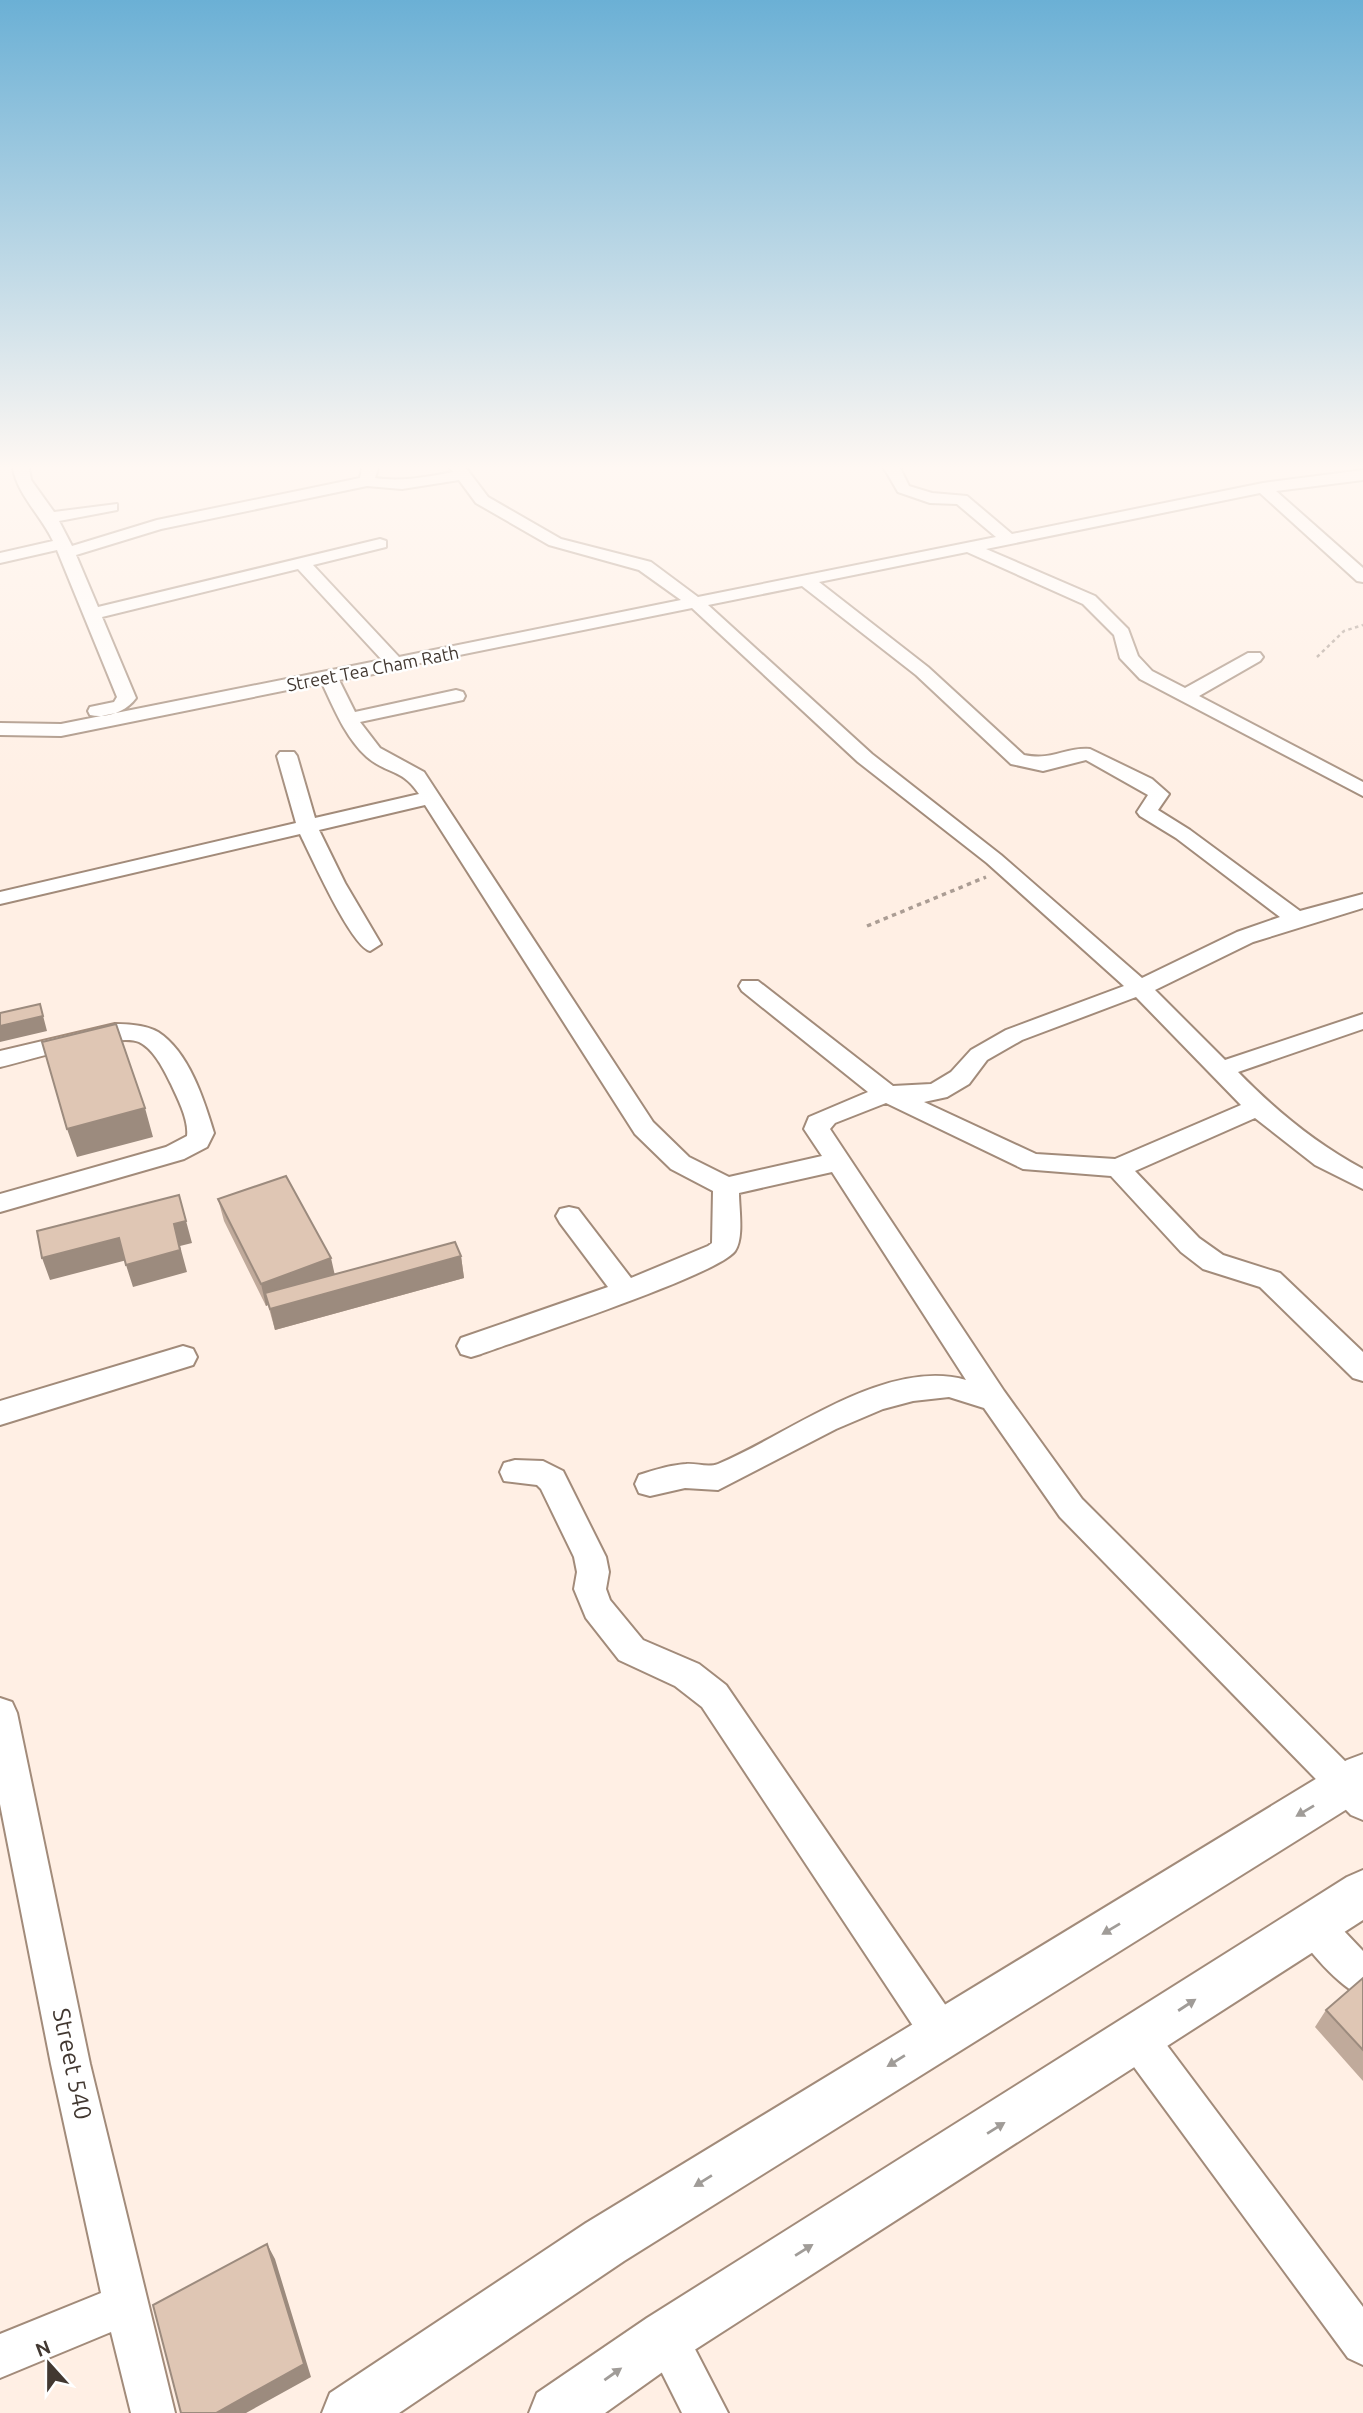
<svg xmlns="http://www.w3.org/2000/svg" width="1363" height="2413" font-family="Ubuntu,sans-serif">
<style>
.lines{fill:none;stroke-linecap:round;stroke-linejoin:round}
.minor-casing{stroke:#a28b7a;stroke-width:4}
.major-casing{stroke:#a28b7a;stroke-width:4}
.path-far1{stroke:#ab9d94;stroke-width:2.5;stroke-dasharray:3.5 3.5;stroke-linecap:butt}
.path{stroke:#ab9d94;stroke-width:3.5;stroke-dasharray:4.5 4.5;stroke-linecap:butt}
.minor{fill:#fff;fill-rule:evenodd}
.major{fill:#fff;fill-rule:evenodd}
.wall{fill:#c0aa9b}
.shaded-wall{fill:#9c8b7e}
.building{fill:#dfc6b4;stroke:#9c8b7e;stroke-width:2}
.oneway{fill:#a09c98}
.labels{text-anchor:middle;stroke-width:5;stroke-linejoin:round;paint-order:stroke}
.far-street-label{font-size:18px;fill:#423831;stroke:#fff}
.near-street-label{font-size:24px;fill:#423831;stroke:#fff}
</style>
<rect width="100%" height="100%" fill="#ffefe4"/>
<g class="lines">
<defs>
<path id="minor" d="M13 468H29L31 480 54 512 117 504V510L59 521 72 546 157 520 360 478 362 468H378L375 478C402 482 427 477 453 472L450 468H466L488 497 561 539 651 562 698 597 996 537 957 504 930 503 898 492 884 468H900L909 486 932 493 967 496 1012 534 1263 483 1363 470V480L1276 491 1363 568V582L1357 581 1260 493 986 549 1095 596 1128 629 1138 656 1152 671 1185 688 1248 653H1260L1263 657 1260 661 1199 696 1363 782V796L1140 679 1120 658 1114 635 1083 604 967 552 819 582 928 667 1024 755C1054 761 1064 747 1090 749L1152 779 1169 794 1158 810 1190 830 1300 911 1363 894V908L1253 942 1155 990 1225 1060 1363 1014V1029L1238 1072C1275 1110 1316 1144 1363 1169V1189L1315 1165 1255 1118 1135 1171 1199 1238 1223 1255 1280 1273 1363 1352V1381L1353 1378 1260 1287 1203 1269 1181 1252 1111 1176 1023 1169 886 1103 835 1123 830 1129 1004 1391 1082 1499 1363 1779V1820L1351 1815 1060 1517 984 1408 949 1397 913 1401 883 1409 836 1429 718 1490 685 1488 650 1496 639 1493 635 1484 639 1475C654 1470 671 1465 686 1464 696 1463 708 1468 718 1464 788 1435 886 1357 966 1380L832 1172 739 1193C739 1209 744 1238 735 1251 718 1275 521 1339 481 1354L471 1357 461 1354 457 1346 461 1338 608 1287 560 1223 556 1216 560 1209 569 1207 578 1209 631 1278 708 1246 712 1243 713 1191 671 1169 635 1134 425 805 319 830 345 883 381 944 370 951C351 946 311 856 300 834L0 904V892L296 823 277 756 280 752H294L297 756 315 818 419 794C402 768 388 775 367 757 346 738 334 709 322 683L61 736 0 735V723L61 724 382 660 298 569 102 617 136 698C127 711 107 719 90 715L88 711 90 707 114 702 117 697 57 550 0 563V553L53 541C42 517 17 494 13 468ZM459 480 476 503 549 545 639 570 681 600 399 657 313 565 386 547V541L380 539 98 607 76 555 161 529 367 486 402 489ZM802 586 916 675 1011 764 1043 771 1086 760 1148 795 1137 812 1140 816 1176 838 1280 917 1237 932 1142 978 1001 855 872 754 708 605ZM692 608 858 762 987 863 1124 986 1006 1030 971 1050 951 1072 931 1084 893 1086 758 981H742L739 986 742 991 868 1092 809 1117 804 1129 822 1156 729 1177 689 1157 653 1122 424 772 380 748 360 722 463 700 465 696 463 692 456 690 355 712 339 680 397 670 405 666ZM1136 997 1241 1105 1115 1159 1036 1154 924 1102 947 1097 969 1084 987 1060 1022 1040Z
M115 1024C129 1024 146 1025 158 1032 189 1052 204 1100 214 1133L207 1147 184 1159 0 1212V1194L166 1147 187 1136C189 1120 178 1099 171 1084 164 1070 154 1049 139 1042 118 1032 26 1061 0 1067V1051Z
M183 1346 193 1349 197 1357 193 1365 0 1425V1401Z
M515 1460 543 1461 563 1471 606 1557 609 1572 606 1589 610 1600 643 1640 699 1664 726 1685 955 2019 960 2033 955 2047 941 2052 927 2047 702 1707 675 1686 619 1660 586 1618 574 1589 577 1572 574 1557 541 1489 537 1485 504 1481 500 1472 504 1463Z
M0 1698 12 1702 17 1713 90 2064 175 2413H131L111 2332 0 2378V2334L101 2293 51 2064 0 1804Z
M1313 1907 1326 1912 1363 1951V1997C1340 1987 1304 1948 1294 1925L1300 1912Z
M1137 2019 1151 2024 1363 2307V2365L1348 2358 1123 2052 1118 2038 1123 2024Z
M666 2315 681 2322 728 2413H682L644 2337 651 2322Z"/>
<path id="major" d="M1363 1754V1799L624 2261 399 2413H322L330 2393 586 2223 1347 1760Z
M1363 1870V1920L685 2356 605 2413H529L537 2393 647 2318 1347 1877Z"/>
</defs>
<use href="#minor" class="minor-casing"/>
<use href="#major" class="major-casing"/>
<path class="path-far1" d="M1317 657 1344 631 1363 625"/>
<path class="path" d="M867 926 986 877"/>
<use href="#minor" class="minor"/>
<use href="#major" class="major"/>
</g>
<path class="wall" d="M218 1199 335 1274 461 1256 464 1278 275 1330 268 1305 266 1306 224 1221Z
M1363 1978V2081L1315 2027 1326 2010Z"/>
<path class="shaded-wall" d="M40 1004 47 1031 0 1042V1026Z
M145 1108 153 1137 77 1157 67 1129Z
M179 1195 192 1243 180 1246 187 1272 133 1287 126 1265 174 1224Z
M119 1238 127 1260 50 1280 42 1258Z
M461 1256 464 1278 275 1330 270 1309Z
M331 1258 336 1280 265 1293 268 1305 266 1306 261 1284Z
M267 2244 275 2259 311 2377 246 2413H216Z"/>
<path class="building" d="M40 1004 43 1016 0 1026V1013Z
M116 1024 145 1108 67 1129 42 1042Z
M286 1176 331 1258 261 1284 218 1199Z
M179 1195 186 1221 174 1224 180 1250 126 1265 119 1238 42 1258 37 1231Z
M455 1242 461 1256 270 1309 265 1293Z
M1363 1978V2050L1326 2010Z
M267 2244 304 2364 216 2413H181L153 2305Z"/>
<defs><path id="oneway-solid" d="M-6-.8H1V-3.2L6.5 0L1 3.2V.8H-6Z" transform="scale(1.75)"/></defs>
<g class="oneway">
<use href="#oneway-solid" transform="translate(1305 1811) rotate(149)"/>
<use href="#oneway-solid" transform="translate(1111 1929) rotate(149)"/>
<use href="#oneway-solid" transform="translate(1187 2005) rotate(-33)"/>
<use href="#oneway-solid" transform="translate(896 2061) rotate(148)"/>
<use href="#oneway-solid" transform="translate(996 2128) rotate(-32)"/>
<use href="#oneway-solid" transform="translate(703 2181) rotate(148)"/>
<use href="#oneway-solid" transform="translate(804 2250) rotate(-32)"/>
<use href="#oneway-solid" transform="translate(613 2374) rotate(-35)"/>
</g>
<linearGradient id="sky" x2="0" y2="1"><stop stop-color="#6bb0d5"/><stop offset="0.58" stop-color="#fff8f3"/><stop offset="1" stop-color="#fff8f3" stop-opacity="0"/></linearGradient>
<rect width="1363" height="806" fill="url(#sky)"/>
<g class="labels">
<g class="far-street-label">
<text transform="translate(373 669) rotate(-11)" y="6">Street Tea Cham Rath</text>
</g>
<g class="near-street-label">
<text transform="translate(72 2064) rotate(78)" y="8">Street 540</text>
</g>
</g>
<g transform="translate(49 2364) rotate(339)" stroke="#ffffff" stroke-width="5" paint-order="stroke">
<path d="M0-5L12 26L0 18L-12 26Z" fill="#423831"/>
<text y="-10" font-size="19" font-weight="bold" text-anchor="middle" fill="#423831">N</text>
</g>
</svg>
